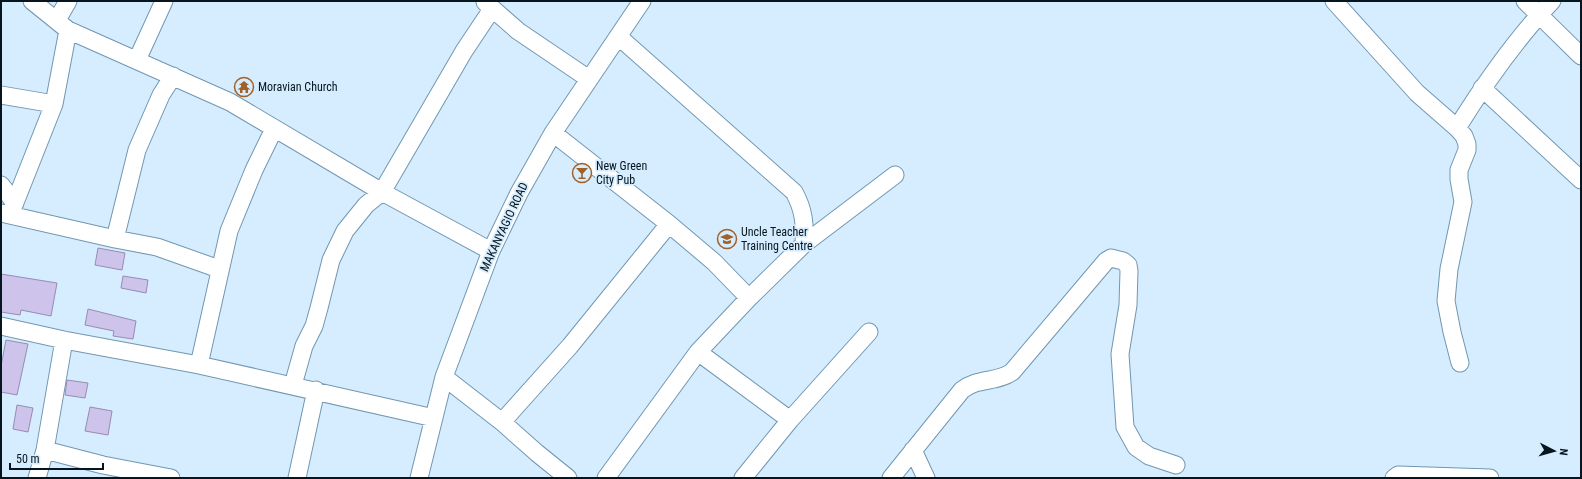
<svg xmlns="http://www.w3.org/2000/svg" width="1582" height="479" font-family="'Roboto Condensed',sans-serif">
<style>
.building{fill:#cec3eb;stroke:#978cb2}
.lines{fill:none;stroke-linecap:round;stroke-linejoin:round}
.minor-casing{stroke:#7197b1;stroke-width:19}
.minor{stroke:#fff;stroke-width:17}
.labels{text-anchor:middle;stroke-width:3.5;stroke-linejoin:round;paint-order:stroke}
.poi-label{font-size:12px;fill:#06151e;stroke:#d5edfe;text-anchor:start}
.street-label{font-size:12px;fill:#06151e;stroke:#d5edfe}
</style>
<rect width="100%" height="100%" fill="#d5edfe"/>
<path class="building" d="M98 248 125 253 122 270 95 265Z
M1 274 57 283 51 316 21 310 20 315 1 312Z
M123 276 148 280 146 293 121 288Z
M88 309 136 321 133 339 113 336 114 331 85 325Z
M6 340 28 344 17 395 1 392V366Z
M67 380 88 383 85 398 65 395Z
M17 405 33 408 28 432 13 429Z
M90 407 112 411 108 435 85 431Z"/>
<g class="lines">
<defs>
<path id="minor" d="M32 1 68 30 230 102 382 192 491 251
M1334 1 1417 93 1457 128 1464 136 1467 144V150L1459 170V179L1463 202 1449 269 1446 301 1452 332 1460 363
M1525 1 1581 56
M485 2 518 31 589 79
M57 20 68 1
M619 37 794 192C804 210 805 224 804 244
M137 60 164 1
M1482 88 1581 180
M1 95 54 104
M1457 128C1485 83 1516 39 1552 1
M553 133 669 224 714 262 749 298
M1 185 15 203
M1 213 115 239 157 247 219 269
M10 215 54 104 68 30
M115 239 137 150 161 95 173 76
M1 326 64 340 199 365 434 418
M698 352 790 420
M199 365 229 231 254 170 274 129
M444 377 502 422 537 453 568 478
M293 385 304 346 314 326 319 308 331 260 345 231 366 205 382 192 464 51 492 9
M502 422 570 346 669 224
M45 450 103 465 171 478
M913 450 926 478
M37 478 45 450 64 340
M297 478 316 390
M419 478 444 377 491 251 519 193 553 133 642 1
M606 478 698 352 749 298 804 244 895 175
M743 478 790 420 869 332
M891 478 962 390C979 377 996 383 1012 372L1106 261 1111 258 1123 261 1128 265 1129 271 1128 305 1120 354 1125 427 1136 447 1149 456 1176 465
M1394 478 1398 475 1490 478"/>
</defs>
<use href="#minor" class="minor-casing"/>
<use href="#minor" class="minor"/>
</g>
<defs>
<symbol id="temple-ring" viewBox="-11 -11 22 22"><circle r="9.5" fill="#d5edfe" stroke="#a1612a" stroke-width="1.5"/><path d="M0-6L5-2H3V0L6.5 2.5H4V6H1.5V3h-3V6H-4V2.5H-6.5L-3 0V-2H-5Z" fill="#a1612a"/></symbol>
<symbol id="bar-ring" viewBox="-11 -11 22 22"><circle r="9.5" fill="#d5edfe" stroke="#a1612a" stroke-width="1.5"/><path d="M-6-5H6L.8 .8V4.5H3.5V6h-7V4.5H-.8V.8Z" fill="#a1612a"/></symbol>
<symbol id="school-ring" viewBox="-11 -11 22 22"><circle r="9.5" fill="#d5edfe" stroke="#a1612a" stroke-width="1.5"/><path d="M0-5L7-2L0 1L-7-2ZM-4 1L0 2.5L4 1V4Q0 6-4 4Z" fill="#a1612a"/></symbol>
</defs>
<g fill-rule="evenodd">
<use href="#temple-ring" x="233" y="76" width="22" height="22"/>
<use href="#bar-ring" x="571" y="162" width="22" height="22"/>
<use href="#school-ring" x="716" y="228" width="22" height="22"/>
</g>
<g class="labels">
<g class="poi-label">
<text x="258" y="91">Moravian Church</text>
<text x="596" y="170">New Green<tspan x="596" dy="14">City Pub</tspan></text>
<text x="741" y="236">Uncle Teacher<tspan x="741" dy="14">Training Centre</tspan></text>
</g>
<g class="street-label">
<text transform="translate(504 227) rotate(-65)" y="4">MAKANYAGIO ROAD</text>
</g>
</g>
<rect width="1582" height="479" fill="none" stroke="#06151e" stroke-width="4"/>
<g transform="translate(1554 451) rotate(96)" stroke="#d5edfe" stroke-width="3" paint-order="stroke">
<path d="M0-3L7 15L0 10L-7 15Z" fill="#06151e"/>
<text y="-6" font-size="11" font-weight="bold" text-anchor="middle" fill="#06151e">N</text>
</g>
<path d="M10 463v6h93v-6" fill="none" stroke="#06151e" stroke-width="2"/>
<text x="16" y="463" font-size="12" fill="#06151e" stroke="#d5edfe" stroke-width="3" paint-order="stroke">50 m</text>
</svg>
